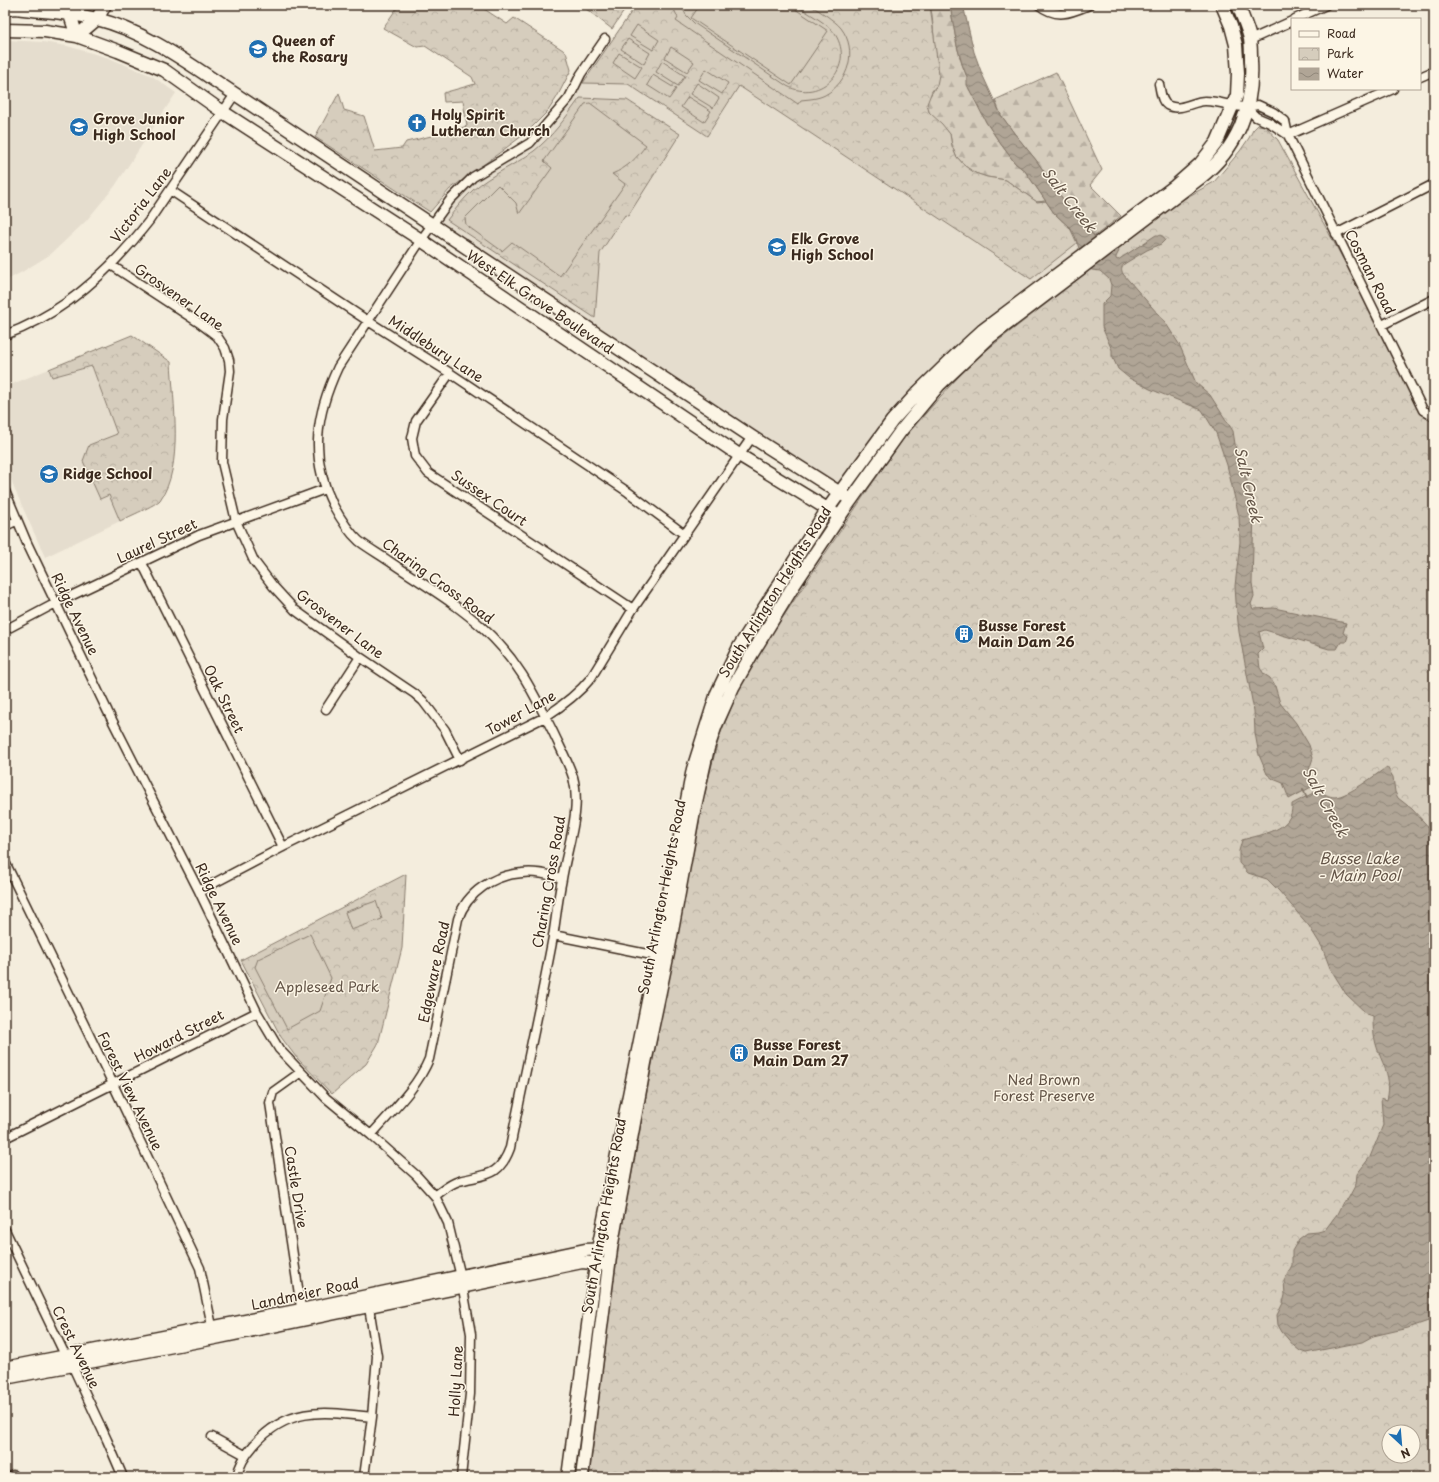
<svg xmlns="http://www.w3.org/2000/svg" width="1439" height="1482" font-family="'Playpen Sans',sans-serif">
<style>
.built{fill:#e5ddce}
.forest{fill:url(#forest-firs);stroke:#887c6e}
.park{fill:url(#park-crowns);stroke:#887c6e;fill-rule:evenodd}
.pitch{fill:#d6cdbd;stroke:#887c6e}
.water{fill:url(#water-waves);stroke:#817466}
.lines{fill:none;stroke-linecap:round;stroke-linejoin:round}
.stream{stroke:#817466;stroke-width:2}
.street-casing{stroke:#3b2a1e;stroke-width:11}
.secondary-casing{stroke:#3b2a1e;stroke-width:15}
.street{stroke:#fcf5e5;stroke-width:8}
.secondary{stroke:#fcf5e5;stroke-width:12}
.labels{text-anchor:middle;stroke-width:3;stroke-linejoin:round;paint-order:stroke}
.poi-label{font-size:14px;font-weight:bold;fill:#3b2a1e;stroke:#fcf5e5;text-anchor:start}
.street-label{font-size:14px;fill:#3b2a1e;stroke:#fcf5e5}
.park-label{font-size:14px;fill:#625346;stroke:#fcf5e5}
.water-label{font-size:15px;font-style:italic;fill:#645548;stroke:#fcf5e5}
</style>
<defs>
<pattern id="forest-firs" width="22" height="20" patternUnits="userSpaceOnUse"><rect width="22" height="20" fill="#d6cdbd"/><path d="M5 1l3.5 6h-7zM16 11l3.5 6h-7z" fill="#b9b0a2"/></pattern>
<pattern id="park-crowns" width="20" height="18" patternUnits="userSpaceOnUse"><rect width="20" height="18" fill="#d6cdbd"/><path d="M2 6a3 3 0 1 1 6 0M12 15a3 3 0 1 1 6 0" fill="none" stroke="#b9b0a2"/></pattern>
<pattern id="water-waves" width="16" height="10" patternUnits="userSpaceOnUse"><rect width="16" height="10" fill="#b0a596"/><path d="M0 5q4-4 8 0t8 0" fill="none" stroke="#90877a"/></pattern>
</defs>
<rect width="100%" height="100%" fill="#f4eddd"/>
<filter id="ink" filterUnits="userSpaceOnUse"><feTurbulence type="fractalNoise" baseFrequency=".025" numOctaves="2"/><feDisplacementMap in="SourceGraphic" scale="8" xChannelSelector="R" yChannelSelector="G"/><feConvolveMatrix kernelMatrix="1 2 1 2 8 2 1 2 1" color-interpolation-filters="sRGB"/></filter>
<g filter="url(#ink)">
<path class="built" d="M636 5H950L957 46 962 64 967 77V81L969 89 986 122 1015 163 1025 171 1051 207 1075 236 1080 251 985 322 843 481 839 483 832 481 443 225 442 218 469 186 524 152 547 133 583 83Z
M5 40 43 42 67 46 109 58 152 76 176 93 115 186 86 221 51 254 22 272 5 281Z
M92 366 118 434 89 445 101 499 109 495 120 521 45 557 14 488 5 460V387L49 369 52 377Z"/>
<path class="forest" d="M930 5H950L957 46 962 64 967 77 969 89 976 100 986 122 1000 143 1015 163 1025 171 1046 201 1037 202 1006 180 987 177 975 173 965 166 956 156 952 146 950 134 929 112 927 104 928 99 937 85 938 62 935 49 932 15Z
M1056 72 1102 170 1090 185 1121 216 1095 236 1067 205 1036 160 1014 133 1001 115 995 100Z"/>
<path class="park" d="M399 5H478L507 24 514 18 566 52 571 70 557 97 548 111 526 133 471 174 450 189 430 212 315 137 339 93 344 110 364 116 375 151 402 148 406 142 444 133 467 126 463 101 444 102 443 93 475 84 472 77 425 46 417 47 383 28Z
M581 5H628L612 29Z
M636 5H930L939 75 937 85 932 91 927 104 929 112 942 124 950 134 952 146 956 156 965 166 975 173 987 177 1006 180 1037 202 1046 201 1054 213 1070 228 1077 243 1031 279 739 86 707 136 628 84 583 83Z
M580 98 627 100 680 134 628 216 625 215 600 253 595 318 447 220C455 210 463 199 473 190 492 174 515 165 534 151 553 136 566 117 580 98Z
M1258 125 1265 126 1278 140 1371 310 1422 415 1434 419V1477H589L611 1301 620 1237 669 973 706 788 719 737 737 694 752 665 771 635 867 491 904 438 948 388 974 360 1012 330 1180 201 1214 182 1240 151 1249 138 1253 130ZM1389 1432H1413V1456H1389Z
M132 335 171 362C173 401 184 467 160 500 156 505 128 517 120 521L109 495 100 499 83 461 89 445 117 434 92 366 52 377 49 369Z
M406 874 402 948 378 1044 366 1064 332 1094 296 1057 281 1037 241 960Z"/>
<path class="pitch" d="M672 5H681L686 15 694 23 787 86C821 104 856 67 835 34 828 23 807 13 796 5 813 5 813 7 827 16 832 20 837 23 841 28 858 50 849 82 825 95 817 99 809 99 801 100L798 104 676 21 678 18Z
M700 5H789L828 31 791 85 691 18Z
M637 25 659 40 653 50 630 36Z
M628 39 650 53 644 64 621 49Z
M671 47 694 62 687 72 665 58Z
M619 53 642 67 635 78 613 63Z
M662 61 685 76 678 86 656 72Z
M706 69 728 83 722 94 699 80Z
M653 75 676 89 669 99 647 85Z
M697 83 719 98 713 108 690 94Z
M688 97 711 111 704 122 681 107Z
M590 103 646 145C637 158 627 168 612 174L625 184 560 276 512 242 502 251 466 225 465 218 498 185 516 203 519 214 552 168 544 161 585 104Z
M376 901 382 919 351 930 345 912Z
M310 934 331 978 320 1011 287 1029 255 967 258 959Z"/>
<path class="water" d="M950 5H963L974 52 982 74 1001 115 1014 133 1036 160 1067 205 1100 243 1118 247 1119 251 1116 257V259L1118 260 1156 235C1160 235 1164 235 1165 240L1161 244 1147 250 1124 264C1121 268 1121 269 1123 274L1165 322 1179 344 1196 383 1210 395 1233 431 1237 457 1248 483 1254 510 1252 583 1254 596 1251 604 1253 609 1274 608 1346 623 1343 633 1348 636 1346 642H1341L1337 649H1329L1265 630 1259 632 1263 649 1258 654 1260 668 1264 674 1270 678 1275 686 1280 703 1296 723 1309 745 1313 758 1309 770 1315 785 1289 799 1283 783 1273 779 1267 774 1259 755 1255 733 1254 711 1239 632 1236 602 1235 586 1240 542 1239 516 1227 465 1216 433 1202 410 1150 389 1129 378 1118 369 1112 356V350L1102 327V304L1110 296 1111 285 1109 279 1100 271 1092 270 1088 267 1082 258 1075 236 1070 228 1054 213 1025 171 1015 163 1000 143 986 122 967 85V77L962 64 957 46Z
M1387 767 1393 777 1395 792 1398 798 1412 809 1434 833V1319L1408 1328 1373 1336 1362 1342 1306 1353 1300 1351 1294 1346 1282 1332 1278 1325 1277 1315 1283 1303 1285 1295 1284 1281 1292 1265V1251L1299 1239 1307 1233 1318 1232 1325 1230 1337 1214 1343 1202 1348 1199 1356 1184 1357 1174 1370 1157 1383 1125 1381 1098 1387 1100C1394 1072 1377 1060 1374 1034 1373 1028 1373 1022 1373 1016L1367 1014 1346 994 1330 968 1322 947 1309 926 1279 891 1267 879 1248 873 1239 863V851L1242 840C1262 834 1294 831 1292 804L1317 791C1323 793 1329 797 1335 797 1349 796 1375 775 1387 767Z"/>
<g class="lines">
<path class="stream" d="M1303 789 1307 798"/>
<defs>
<path id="street" d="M1039 5C1057 19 1070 13 1089 5
M1295 19 1326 5
M1250 40 1292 21
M1420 77 1434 71
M1159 84C1161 92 1161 103 1169 106 1182 111 1193 101 1205 101 1225 101 1238 111 1258 105L1273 112 1285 121 1288 135 1423 410 1431 415 1434 414
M1247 108 1256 117 1270 123 1288 135
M1288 135 1393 89
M170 190 368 321 450 373 628 492 684 534
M1336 234 1434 184
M111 265 201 324 217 336 225 348 229 360 230 371 223 419 222 462 236 521 254 561 273 586 295 610 360 657 415 694 423 701 445 730 460 760
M1382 325 1434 299
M5 335C63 314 112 269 149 221L235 94
M450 373 416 421 412 438 415 456 428 473 633 609
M5 491 27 543 108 712 199 891 257 1012 279 1049 326 1098 371 1135 417 1176 435 1196 448 1223 461 1277 471 1334 470 1394 461 1477
M5 526 16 521
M142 563 283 847
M5 630 56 603 199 535 325 489
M326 709 360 657
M5 862 113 1084 200 1268 213 1331
M199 891 283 847 545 717C562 706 578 694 591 678L633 609 752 437
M553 935 657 956
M301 1072 273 1092 270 1103 302 1314
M371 1135C392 1111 417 1088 429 1059L458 919C467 892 494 875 522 873 535 871 549 875 562 878
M5 1138 257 1012
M435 1196C442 1191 449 1184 459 1181 485 1174 499 1178 510 1148 524 1077 540 1007 553 937 556 918 558 898 562 879 567 847 582 810 573 777 568 762 560 747 553 732 533 692 518 660 484 629 456 603 421 583 389 561 379 554 368 548 359 541 348 531 340 518 333 505 309 457 316 414 338 367L421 240 450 200 473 177 530 143 569 98 581 74 605 39
M5 1230 66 1357 72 1365 107 1440 123 1477
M212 1437 245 1455
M13 1477V1475
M237 1477C239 1465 246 1454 254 1445 289 1405 325 1412 372 1417
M364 1477 372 1417 377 1356 368 1301"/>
<path id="secondary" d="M76 5 70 15 77 36 97 19 105 5
M5 9 16 8C42 12 71 12 97 19 148 32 192 66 235 94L752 437 845 496
M5 30 45 31 77 36 118 51 164 70 223 112 421 240 739 455 834 513
M5 1368 301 1310 585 1250 606 1249
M5 1378 215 1338 582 1262 602 1264
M568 1477 598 1249 657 956 693 769 717 693 739 647 827 510 892 421 919 391 957 354 983 330 1175 186 1200 164 1217 142 1237 95 1238 73 1236 45 1231 26 1222 5
M582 1477 611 1249 645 1063 668 953 694 811 708 748 716 725 733 687 753 652 794 585 844 510 900 432 939 385 990 337 1200 178C1237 149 1254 108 1251 61 1251 54 1251 46 1250 39 1248 28 1242 16 1238 5"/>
</defs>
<use href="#street" class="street-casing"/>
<use href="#secondary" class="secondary-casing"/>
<use href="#street" class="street"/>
<use href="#secondary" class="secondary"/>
</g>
</g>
<defs>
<symbol id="school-disc" viewBox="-11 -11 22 22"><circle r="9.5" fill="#1f6fb2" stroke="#fcf5e5"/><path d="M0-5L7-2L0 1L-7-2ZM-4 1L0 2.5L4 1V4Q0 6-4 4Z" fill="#fff"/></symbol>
<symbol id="church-disc" viewBox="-11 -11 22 22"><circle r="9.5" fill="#1f6fb2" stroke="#fcf5e5"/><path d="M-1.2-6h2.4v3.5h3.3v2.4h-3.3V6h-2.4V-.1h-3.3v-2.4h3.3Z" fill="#fff"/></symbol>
<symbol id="building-disc" viewBox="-11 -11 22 22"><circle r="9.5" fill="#1f6fb2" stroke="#fcf5e5"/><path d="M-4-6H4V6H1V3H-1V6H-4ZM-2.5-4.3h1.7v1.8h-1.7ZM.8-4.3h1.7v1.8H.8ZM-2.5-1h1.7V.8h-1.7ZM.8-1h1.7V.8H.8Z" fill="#fff"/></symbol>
</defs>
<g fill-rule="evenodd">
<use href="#school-disc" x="247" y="38" width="22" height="22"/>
<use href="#church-disc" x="406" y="112" width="22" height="22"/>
<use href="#school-disc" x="68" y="116" width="22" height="22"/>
<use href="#school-disc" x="766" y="236" width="22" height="22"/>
<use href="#school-disc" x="38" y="463" width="22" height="22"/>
<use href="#building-disc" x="953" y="623" width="22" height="22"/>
<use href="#building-disc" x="728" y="1042" width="22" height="22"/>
</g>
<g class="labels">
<g class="poi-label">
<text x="272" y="46">Queen of<tspan x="272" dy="16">the Rosary</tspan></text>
<text x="431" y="120">Holy Spirit<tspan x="431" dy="16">Lutheran Church</tspan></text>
<text x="93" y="124">Grove Junior<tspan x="93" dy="16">High School</tspan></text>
<text x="791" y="244">Elk Grove<tspan x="791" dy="16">High School</tspan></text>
<text x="63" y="479">Ridge School</text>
<text x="978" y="631">Busse Forest<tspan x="978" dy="16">Main Dam 26</tspan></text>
<text x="753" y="1050">Busse Forest<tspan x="753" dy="16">Main Dam 27</tspan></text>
</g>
<g class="street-label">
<text transform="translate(141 205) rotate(-53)" y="5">Victoria Lane</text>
<text transform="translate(1370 272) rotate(63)" y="5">Cosman Road</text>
<text transform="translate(179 297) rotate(35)" y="5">Grosvener Lane</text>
<text transform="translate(540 302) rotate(34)" y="5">West Elk Grove Boulevard</text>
<text transform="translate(436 349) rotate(33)" y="5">Middlebury Lane</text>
<text transform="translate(489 498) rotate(34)" y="5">Sussex Court</text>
<text transform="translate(157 541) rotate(-25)" y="5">Laurel Street</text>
<text transform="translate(438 581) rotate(36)" y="5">Charing Cross Road</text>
<text transform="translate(775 592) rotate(-58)" y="5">South Arlington Heights Road</text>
<text transform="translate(75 614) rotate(64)" y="5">Ridge Avenue</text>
<text transform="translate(340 624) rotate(37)" y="5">Grosvener Lane</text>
<text transform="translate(224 699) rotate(64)" y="5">Oak Street</text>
<text transform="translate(521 713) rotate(-29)" y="5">Tower Lane</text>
<text transform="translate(549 882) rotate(-80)" y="5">Charing Cross Road</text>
<text transform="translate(662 897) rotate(-79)" y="5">South Arlington Heights Road</text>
<text transform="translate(219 904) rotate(64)" y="5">Ridge Avenue</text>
<text transform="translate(434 972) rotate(-78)" y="5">Edgeware Road</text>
<text transform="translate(179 1036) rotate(-27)" y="5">Howard Street</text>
<text transform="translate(130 1091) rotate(64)" y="5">Forest View Avenue</text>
<text transform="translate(296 1187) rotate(81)" y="5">Castle Drive</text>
<text transform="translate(604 1216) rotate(-80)" y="5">South Arlington Heights Road</text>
<text transform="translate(305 1294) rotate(-12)" y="5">Landmeier Road</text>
<text transform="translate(76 1347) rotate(64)" y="5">Crest Avenue</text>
<text transform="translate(456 1381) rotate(-87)" y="5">Holly Lane</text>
</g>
<g class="park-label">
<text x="327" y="992">Appleseed Park</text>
<text x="1044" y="1085">Ned Brown<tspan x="1044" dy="16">Forest Preserve</tspan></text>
</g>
<g class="water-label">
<text transform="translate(1069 200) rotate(52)" y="5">Salt Creek</text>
<text transform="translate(1248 485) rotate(77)" y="5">Salt Creek</text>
<text transform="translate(1325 802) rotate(61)" y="5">Salt Creek</text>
<text x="1359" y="864">Busse Lake<tspan x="1359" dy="17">- Main Pool</tspan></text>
</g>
</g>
<rect width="1439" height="1482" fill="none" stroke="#fcf5e5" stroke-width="20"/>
<rect x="10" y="10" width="1419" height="1462" fill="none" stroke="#3b2a1e" stroke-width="1.5" filter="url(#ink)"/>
<rect x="1291" y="18" width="130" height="72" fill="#fcf5e5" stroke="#afa495"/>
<rect x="1299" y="31" width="20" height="6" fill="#fcf5e5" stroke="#afa495"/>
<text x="1327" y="38" font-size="12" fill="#3b2a1e">Road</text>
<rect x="1299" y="48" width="20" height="12" fill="url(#park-crowns)" stroke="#afa495"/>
<text x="1327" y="58" font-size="12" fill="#3b2a1e">Park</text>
<rect x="1299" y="68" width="20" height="12" fill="url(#water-waves)" stroke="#afa495"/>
<text x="1327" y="78" font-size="12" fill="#3b2a1e">Water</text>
<g transform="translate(1401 1444) rotate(154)"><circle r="19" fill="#fcf5e5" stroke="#afa495"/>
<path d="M0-3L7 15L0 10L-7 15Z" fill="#1f6fb2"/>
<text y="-6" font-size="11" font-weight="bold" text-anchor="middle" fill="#3b2a1e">N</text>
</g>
</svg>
